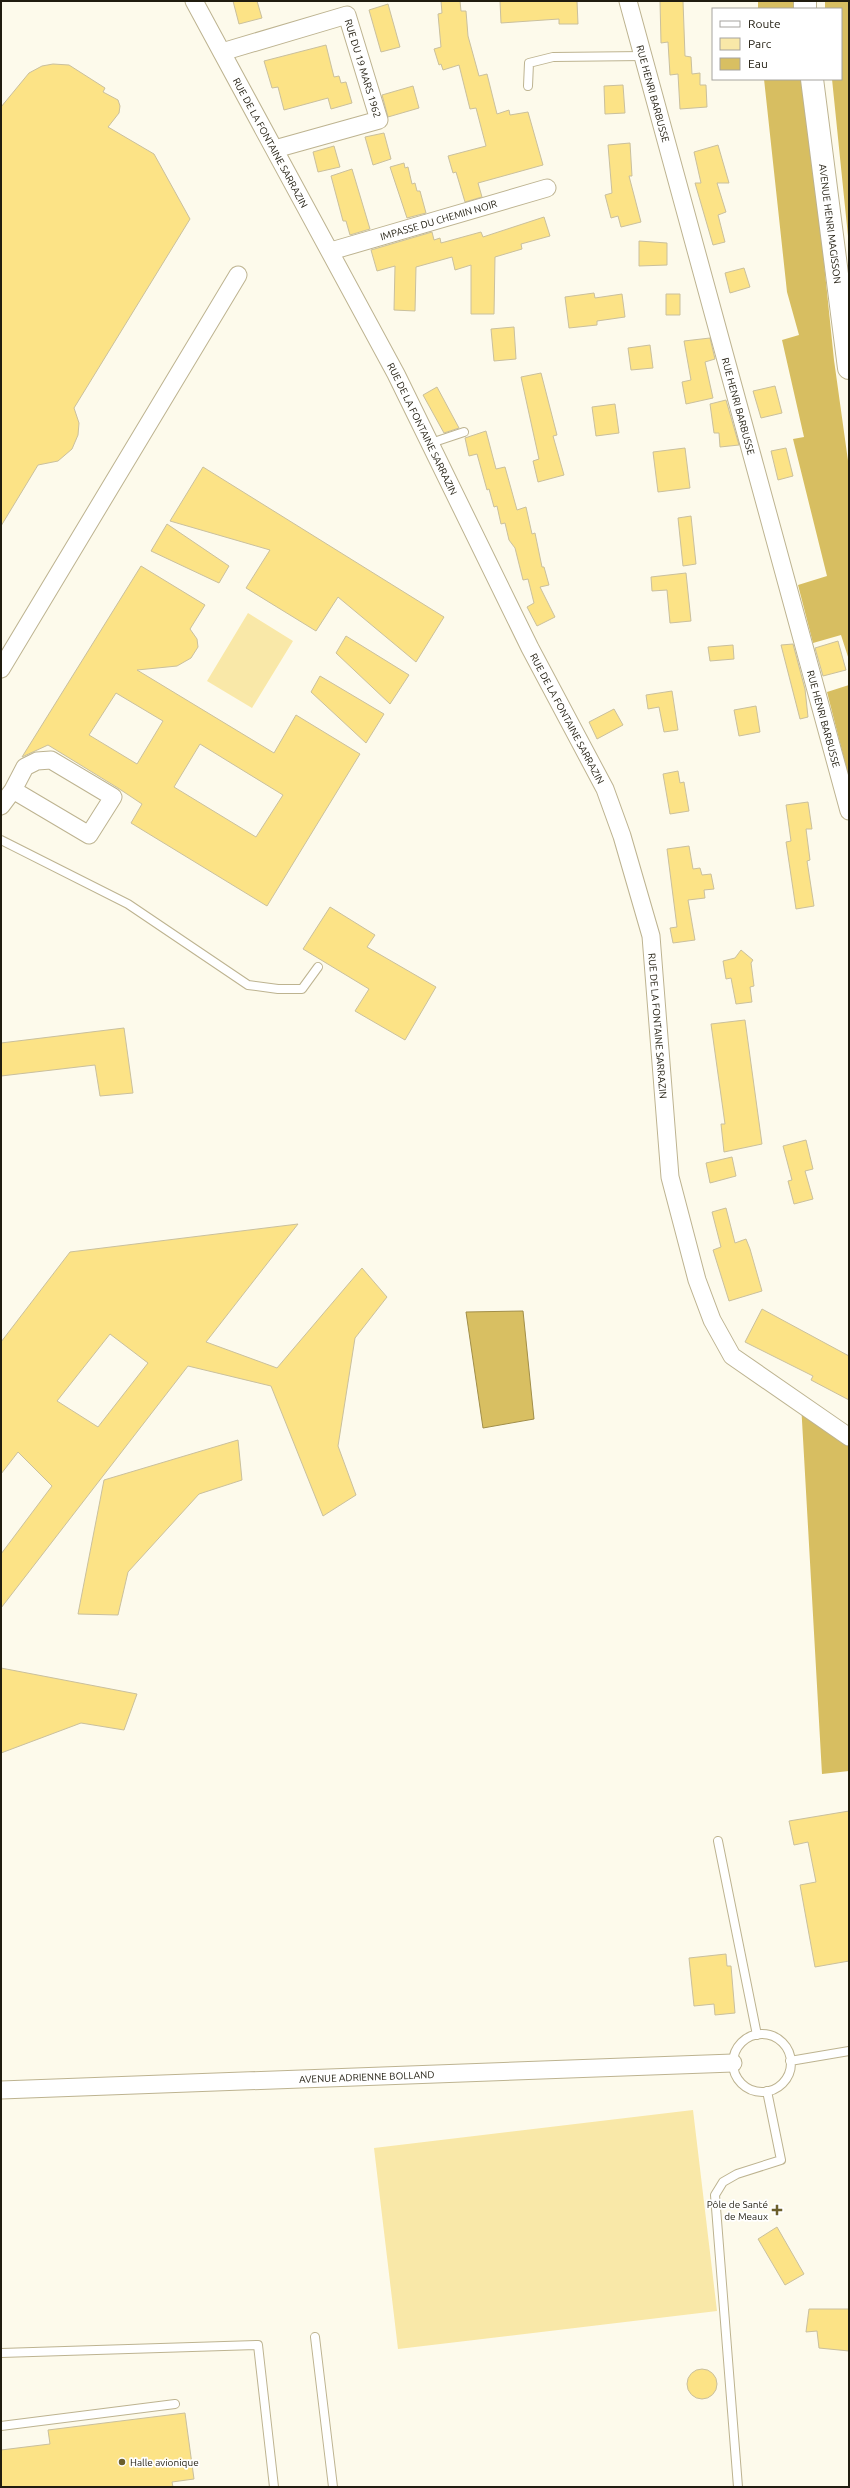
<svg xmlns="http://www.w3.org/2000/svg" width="850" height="2488" font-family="Ubuntu,sans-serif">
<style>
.green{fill:#f9e8a8}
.forest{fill:#d7be61}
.water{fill:#d8bf62;stroke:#a18e49}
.building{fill:#fce386;stroke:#cac09d;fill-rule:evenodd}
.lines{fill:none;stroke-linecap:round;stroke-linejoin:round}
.service-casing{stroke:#bdb390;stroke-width:10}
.minor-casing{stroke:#bdb390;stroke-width:19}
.secondary-casing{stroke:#bdb390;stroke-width:24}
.service{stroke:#fff;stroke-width:8}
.minor{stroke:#fff;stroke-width:17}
.secondary{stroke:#fff;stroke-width:22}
.poi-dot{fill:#6b5e2b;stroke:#fff;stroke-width:1.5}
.labels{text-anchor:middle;stroke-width:3.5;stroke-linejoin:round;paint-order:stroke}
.street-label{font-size:10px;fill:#201c0f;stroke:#fff}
.poi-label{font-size:10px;fill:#201c0f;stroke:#fff;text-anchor:end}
</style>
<rect width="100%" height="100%" fill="#fdfaeb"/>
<path class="green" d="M248 613 293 641 252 708 207 681Z
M693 2110 717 2311 398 2349 374 2148Z"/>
<path class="forest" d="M758 1H797L798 9H758Z
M825 1H849V246L832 79H841V9H825Z
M764 79H805L834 360 849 468V660L841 635 813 643 798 585 827 576 793 439 804 437 782 340 799 335 787 292Z
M849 685V778L827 692Z
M801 1403 849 1437V1771L822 1774Z"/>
<path class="water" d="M523 1311 534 1419 483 1428 466 1312Z"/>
<path class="building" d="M233 1H257L262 18 239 24Z
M441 1H460L461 11H466L468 36 479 76 487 74 497 114 509 110 510 115 528 112 543 165 478 183 482 197 465 202 456 172 453 173 448 156 486 146 476 108 470 109 459 65 443 70 441 64 439 65 434 49 441 47 438 14 442 13Z
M500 1H577L578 24H559V19L501 23Z
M660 1H683L685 56 691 57 692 74 700 73V85H706L707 107 680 109 678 74 670 75 668 42 661 43Z
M388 4 400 47 381 52 369 10Z
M326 45 334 77 339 76 341 83 346 82 352 103 331 109 328 98 284 110 278 87 272 88 264 61Z
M53 64 69 65 105 88 103 92 118 100 120 106 119 113 108 127 154 154 190 219 74 408 79 423 78 435 72 449 58 461 38 465 1 526V107L29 73 42 66Z
M623 85 625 113 605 114 604 86Z
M413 86 419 108 388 117 382 95Z
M384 133 391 159 373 165 365 137Z
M630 143 632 176H629L641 222 621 227 618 216 611 218 605 195 612 193 608 145Z
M718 145 729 183H717L726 212 718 215 725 242 713 245 695 183H701L694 152Z
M334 146 340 167 318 172 313 152Z
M404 163 405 168 408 167 412 184 415 183 417 191H420L426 213 407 218 390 167Z
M352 169 370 229 350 235 346 221H343L331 176Z
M544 217 550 236 521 244 522 249 495 257 494 314H471V265L455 270 452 257 416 267 415 311 394 310 395 266 377 271 371 250 432 232 434 240 440 238 441 243 481 232 483 237Z
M639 241 667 243V265L639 266Z
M744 268 750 287 730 293 725 273Z
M594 293 595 298 622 294 625 317 597 321V325L569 328 565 297Z
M666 294H680V315H666Z
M514 327 516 359 494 361 491 329Z
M710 338 715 359 705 362 713 398 686 404 682 382 691 380 684 341Z
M650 345 653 368 631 370 628 348Z
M541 373 557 435 553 436 564 475 538 482 533 461 539 459 521 377Z
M775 386 782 413 761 418 753 391Z
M437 387 459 428 444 433 423 395Z
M726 400 739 445 720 447 719 433H714L710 404Z
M615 404 619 433 596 436 592 407Z
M486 431 496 469 505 467 517 510 526 507 532 534 535 533 542 567H544L549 585 540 587 555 617 537 626 527 607 534 603 528 579 523 580 515 548 509 540 505 523 501 524 497 506 494 507 489 489 487 490 477 454 469 456 465 438Z
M685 448 690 488 658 492 653 452Z
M786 448 793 476 778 480 771 451Z
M203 467 444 617 416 662 338 597 316 631 246 588 270 550 170 521Z
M691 516 696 564 683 566 678 518Z
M167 524 229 566 219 583 151 551Z
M141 566 205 605 190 629 197 639 198 647 191 658 177 666 137 670 274 753 296 715 360 754 267 906 131 823 142 804 118 788 48 745 22 757ZM116 693 163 721 137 764 89 735ZM200 744 283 795 256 837 174 787Z
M686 573 691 621 670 623 667 590 652 591 651 577Z
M346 636 409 675 390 704 336 653Z
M838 641 846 670 823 676 815 648Z
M793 644 805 689 808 717 800 719 781 645Z
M733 645 734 659 710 661 708 647Z
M320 676 384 714 366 743 311 692Z
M672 691 678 730 664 732 659 707 648 709 646 695Z
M756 706 760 732 739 736 734 710Z
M614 709 623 725 597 739 589 722Z
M678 771 680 783 684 782 689 811 670 814 663 774Z
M808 802 812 829H806L810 860 807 861 814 906 796 909 786 842 791 841 786 805Z
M689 846 693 869 700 868 702 875 711 874 714 889 704 890 705 898 688 900 695 940 673 943 670 928 677 927 667 849Z
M330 907 375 935 367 947 436 987 405 1040 355 1011 369 989 303 949Z
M741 950 753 960 751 963 754 986 750 987 752 1002 736 1004 731 978 726 979 723 961 735 958Z
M745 1020 762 1144 724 1152 721 1124H725L711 1024Z
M124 1028 133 1093 100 1096 95 1065 1 1076V1043Z
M806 1140 813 1169 805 1171 813 1199 794 1204 788 1181 792 1180 783 1146Z
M732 1157 736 1176 710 1183 706 1163Z
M726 1208 735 1243 746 1239 750 1249 762 1291 729 1301 713 1250 721 1247 712 1212Z
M298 1224 206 1342 277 1368 362 1268 387 1297 355 1338 338 1446 356 1495 323 1516 271 1386 188 1366 1 1608V1554L52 1486 18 1452 1 1474V1342L70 1252ZM110 1334 148 1363 98 1427 57 1401Z
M762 1309 849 1356V1400L811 1380 813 1376 745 1342Z
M238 1440 242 1480 199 1494 128 1572 118 1615 78 1614 104 1480Z
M1 1668 137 1694 124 1730 81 1723 1 1753Z
M849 1811V1961L815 1967 800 1885 816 1882 808 1842 794 1845 789 1821Z
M726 1954 727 1966H731L735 2013 715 2015 714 2004 694 2006 689 1958Z
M777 2227 804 2274 785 2285 758 2239Z
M809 2309H849V2351L819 2348 817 2331 806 2332Z
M687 2384a15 15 0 1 1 30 0a15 15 0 1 1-30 0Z
M185 2413 194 2479 172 2482 173 2487H1V2450L50 2444 48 2430Z"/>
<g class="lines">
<defs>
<path id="service" d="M528 86 529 63 553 57 643 56
M431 443 464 432
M1 840 128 904 248 985 278 989H302L318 967
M718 1841 757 2035
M733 2063a29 29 0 1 1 58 0a29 29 0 1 1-58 0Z
M790 2061 849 2051
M315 2337 333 2487
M1 2353 258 2345 274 2487
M1 2426 175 2404
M738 2487 715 2195 723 2182 737 2174 781 2160 767 2091"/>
<g id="minor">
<path id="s1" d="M194 1 396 374 530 648 605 789 622 836 651 936 670 1177 697 1280 712 1320 732 1356 849 1437"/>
<path id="s2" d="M628 1 849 811"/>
<path id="s3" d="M222 52 347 15 379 120 275 149"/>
<path id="s4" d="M331 251 547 188"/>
<path d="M1 669 238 275"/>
<path d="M1 806 13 790 25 767 37 761 51 760 113 797 89 835 13 790"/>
<path id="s5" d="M1 2090 733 2063"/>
</g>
<g id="secondary">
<path d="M805 1V9"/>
<path id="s6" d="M812 79 849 368"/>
</g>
</defs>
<use href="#service" class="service-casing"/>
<use href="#minor" class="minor-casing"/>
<use href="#secondary" class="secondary-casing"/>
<use href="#service" class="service"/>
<use href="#minor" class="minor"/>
<use href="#secondary" class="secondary"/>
</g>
<g class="poi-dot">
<path d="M775 2204h4v4h4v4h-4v4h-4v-4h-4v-4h4z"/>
<circle cx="122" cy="2462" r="4"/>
</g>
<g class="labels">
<g class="street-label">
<text dy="4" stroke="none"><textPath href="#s3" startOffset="186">RUE DU 19 MARS 1962</textPath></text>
<text dy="4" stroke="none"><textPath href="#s2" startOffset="96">RUE HENRI BARBUSSE</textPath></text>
<text dy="4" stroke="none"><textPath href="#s1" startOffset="161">RUE DE LA FONTAINE SARRAZIN</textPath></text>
<text dy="4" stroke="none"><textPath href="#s4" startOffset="112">IMPASSE DU CHEMIN NOIR</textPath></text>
<text dy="4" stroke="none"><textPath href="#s6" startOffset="146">AVENUE HENRI MAGISSON</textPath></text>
<text dy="4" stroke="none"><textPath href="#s2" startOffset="420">RUE HENRI BARBUSSE</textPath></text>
<text dy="4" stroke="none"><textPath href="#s1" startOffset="485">RUE DE LA FONTAINE SARRAZIN</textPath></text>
<text dy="4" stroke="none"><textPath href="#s1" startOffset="809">RUE DE LA FONTAINE SARRAZIN</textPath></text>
<text dy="4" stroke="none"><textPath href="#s2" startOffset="744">RUE HENRI BARBUSSE</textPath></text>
<text dy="4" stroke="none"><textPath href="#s1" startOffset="1133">RUE DE LA FONTAINE SARRAZIN</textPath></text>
<text dy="4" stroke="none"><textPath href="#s5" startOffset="366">AVENUE ADRIENNE BOLLAND</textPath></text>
</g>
<g class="poi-label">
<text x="768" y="2208">Pôle de Santé<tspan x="768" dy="12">de Meaux</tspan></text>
<text x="130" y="2466" text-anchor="start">Halle avionique</text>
</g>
</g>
<rect width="850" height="2488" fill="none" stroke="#201c0f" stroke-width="4"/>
<rect x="712" y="8" width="130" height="72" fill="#ffffff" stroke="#a6a49f"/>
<rect x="720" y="21" width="20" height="6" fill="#ffffff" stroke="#a6a49f"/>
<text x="748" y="28" font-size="12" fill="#201c0f">Route</text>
<rect x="720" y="38" width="20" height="12" fill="#f9e8a8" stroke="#a6a49f"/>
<text x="748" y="48" font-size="12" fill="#201c0f">Parc</text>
<rect x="720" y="58" width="20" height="12" fill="#d8bf62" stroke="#a6a49f"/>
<text x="748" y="68" font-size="12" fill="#201c0f">Eau</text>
</svg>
